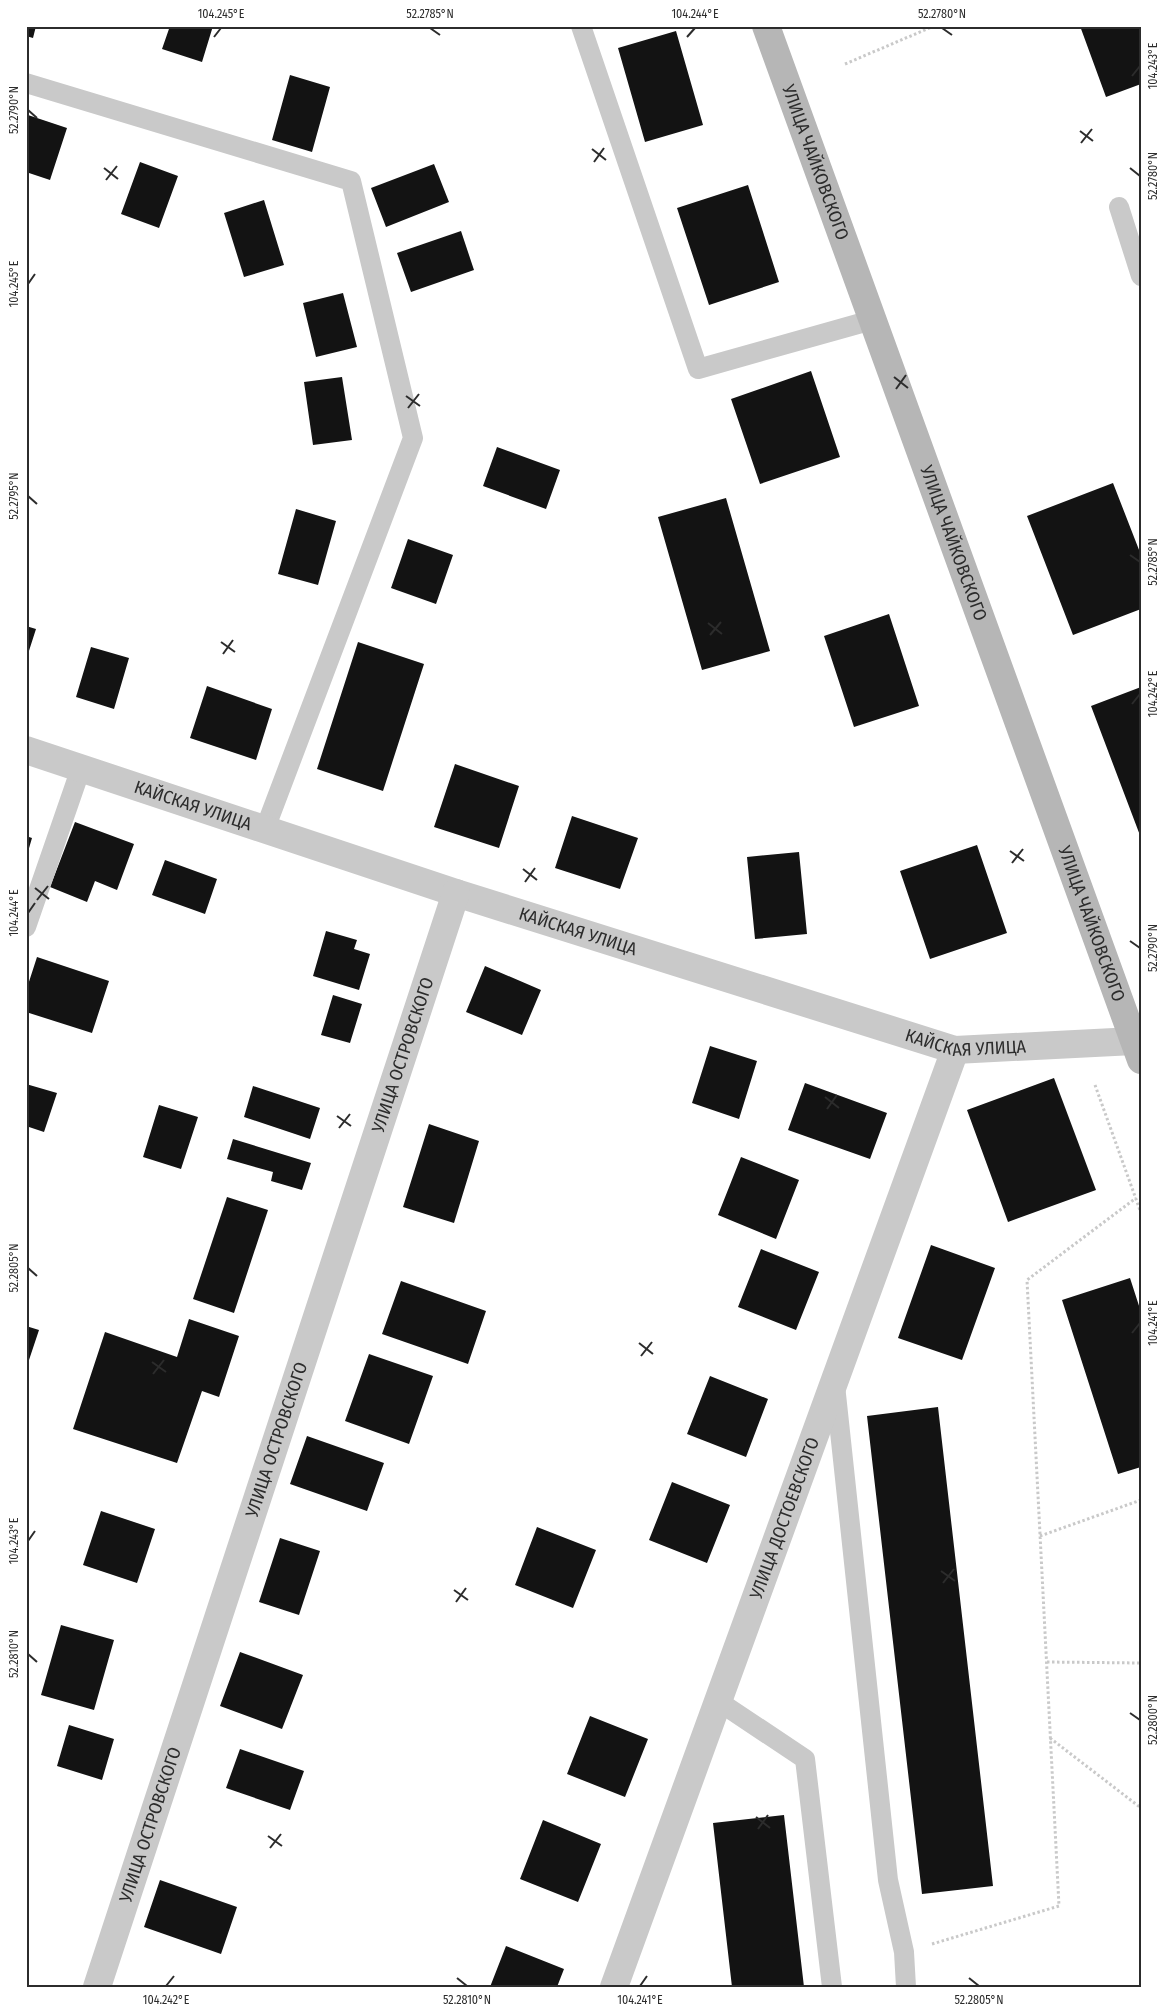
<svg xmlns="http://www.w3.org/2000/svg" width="1167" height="2013" font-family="'Fira Sans Condensed',sans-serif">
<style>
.building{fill:#131313}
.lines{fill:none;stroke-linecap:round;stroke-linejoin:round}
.path{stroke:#c9c9c9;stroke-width:3;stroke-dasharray:2.5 2.5;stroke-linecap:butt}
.lane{stroke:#c9c9c9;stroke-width:20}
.street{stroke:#c9c9c9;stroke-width:28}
.secondary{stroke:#b6b6b6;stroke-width:28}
.ticks{fill:none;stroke:#2c2c2c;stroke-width:2}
.labels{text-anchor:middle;stroke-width:5;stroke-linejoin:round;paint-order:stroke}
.street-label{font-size:18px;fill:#2c2c2c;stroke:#fff}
.neatline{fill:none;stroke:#2c2c2c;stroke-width:2}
.ticks-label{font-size:12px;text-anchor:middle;fill:#2c2c2c}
</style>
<rect width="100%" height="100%" fill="#fff"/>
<path class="building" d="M26 26H36L33 38 26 36Z
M170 26H213L202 62 162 49Z
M1080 26H1141V84L1106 97Z
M676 31 703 125 645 142 618 48Z
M290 75 330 87 312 152 272 140Z
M28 115 67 128 50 180 26 172V121Z
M140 162 178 176 159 228 121 214Z
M434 164 449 202 386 227 371 188Z
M748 185 779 282 709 305 677 208Z
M264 200 284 265 244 277 224 213Z
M461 231 474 270 411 292 397 253Z
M343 293 357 347 316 357 303 303Z
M811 371 840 457 760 484 731 399Z
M342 377 352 440 313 445 304 382Z
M497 447 560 470 546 509 483 486Z
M1113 483 1141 555V609L1073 635 1027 516Z
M726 498 770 651 702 670 658 517Z
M296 509 336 521 318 585 278 574Z
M408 539 453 555 436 604 391 588Z
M889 614 919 706 854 727 824 636Z
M26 626 36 629 27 657H26Z
M358 642 424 664 383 791 317 769Z
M91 647 129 658 114 709 76 697Z
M207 686 272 709 256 760 190 738Z
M1141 687V838L1091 706Z
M455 764 519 786 499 848 434 827Z
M572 816 638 838 620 889 555 868Z
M75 822 134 844 117 890 95 881 87 902 50 887Z
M26 836 32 838 27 855H26Z
M977 845 1007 933 930 959 900 871Z
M799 852 807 934 755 939 747 857Z
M165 860 217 879 205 914 152 895Z
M326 931 357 940 354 949 370 954 359 990 313 976Z
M37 957 109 981 92 1033 26 1012V991Z
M485 966 541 990 522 1035 466 1012Z
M333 995 362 1004 350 1043 321 1035Z
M710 1046 757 1061 739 1119 692 1103Z
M1054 1078 1096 1190 1008 1222 967 1110Z
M805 1083 887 1113 870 1159 788 1130Z
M26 1084 57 1093 44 1132 26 1126Z
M253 1086 320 1108 310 1139 244 1117Z
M159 1105 198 1117 181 1169 143 1157Z
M429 1124 479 1141 454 1223 403 1207Z
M233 1139 311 1163 302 1190 271 1181 273 1172 227 1159Z
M741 1157 799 1180 776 1239 718 1215Z
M227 1197 268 1210 234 1313 193 1299Z
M931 1245 995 1268 962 1360 898 1338Z
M761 1249 819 1272 796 1330 738 1307Z
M1130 1278 1141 1312V1467L1118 1474 1062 1300Z
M401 1281 486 1311 468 1364 382 1334Z
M189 1319 239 1336 219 1397 202 1391 177 1463 73 1429 105 1332 177 1357Z
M26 1326 39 1330 27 1366H26Z
M369 1354 433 1376 409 1444 345 1421Z
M710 1376 768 1399 746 1457 687 1434Z
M938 1407 993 1886 922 1894 867 1416Z
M307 1436 384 1463 367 1511 290 1484Z
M672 1482 730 1505 707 1563 649 1540Z
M101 1511 155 1529 137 1583 83 1565Z
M537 1527 596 1550 573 1608 515 1585Z
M280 1538 320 1551 299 1615 259 1602Z
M61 1625 114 1640 94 1710 41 1695Z
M240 1652 303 1675 282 1729 220 1706Z
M590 1716 648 1739 625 1797 567 1774Z
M69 1725 114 1739 102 1780 57 1766Z
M240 1749 304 1771 290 1810 226 1788Z
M784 1815 804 1987H732L713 1823Z
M543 1820 601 1844 578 1902 520 1879Z
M160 1880 237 1907 221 1954 144 1927Z
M506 1946 564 1969 557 1987H490Z"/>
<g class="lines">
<path class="path" d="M845 64 934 26
M1095 1085 1141 1213
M1040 1536 1141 1500
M1047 1662 1141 1663
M1050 1738 1141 1808
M932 1944 1059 1906 1027 1280 1136 1198"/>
<path class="lane" d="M581 26 698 369 872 320
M26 83 351 181 413 438 265 829
M1119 207 1141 276
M26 927 81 768
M835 1385 888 1880 904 1952 906 1987
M718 1701 805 1759 832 1987"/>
<g class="street">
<path id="s1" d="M26 750 456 893 955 1050 1134 1041 1141 1038"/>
<path id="s2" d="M97 1987 456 893"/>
<path id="s3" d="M614 1987 955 1050"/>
</g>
<path class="secondary" id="s4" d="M766 26 1141 1060"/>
</g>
<path class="ticks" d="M430 28 440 35M942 28 952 35M214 37 221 28M687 37 695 28M1132 76 1140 66M28 110 37 118M1080 131 1093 141M1081 143 1092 129M592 149 606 160M594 162 604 148M104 168 118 179M1130 168 1140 176M106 180 117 166M28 284 35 274M894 377 908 388M896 389 906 375M406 396 420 406M408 408 419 394M28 496 37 504M1130 555 1140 562M708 623 722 634M710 635 721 622M221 642 235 652M223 654 233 640M1132 704 1140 694M1010 851 1024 861M1012 863 1023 849M523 869 537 880M525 882 535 868M35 888 49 899M37 900 48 886M28 913 35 903M1130 941 1140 948M825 1097 839 1108M827 1109 837 1095M337 1116 351 1126M339 1128 350 1114M28 1268 37 1276M1132 1333 1140 1323M639 1343 653 1354M641 1356 652 1342M152 1362 166 1372M153 1374 164 1360M28 1541 35 1531M941 1571 955 1581M943 1583 954 1569M454 1590 468 1600M456 1602 466 1588M28 1654 37 1662M1130 1713 1140 1720M756 1817 770 1828M758 1829 768 1815M268 1836 282 1846M270 1848 281 1834M457 1978 467 1986M969 1978 979 1986M166 1986 174 1976M640 1986 647 1976"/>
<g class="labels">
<g class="street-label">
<text dy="6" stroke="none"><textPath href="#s4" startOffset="145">УЛИЦА ЧАЙКОВСКОГО</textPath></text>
<text dy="6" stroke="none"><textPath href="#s4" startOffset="550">УЛИЦА ЧАЙКОВСКОГО</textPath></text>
<text dy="6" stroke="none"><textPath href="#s1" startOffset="176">КАЙСКАЯ УЛИЦА</textPath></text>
<text dy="6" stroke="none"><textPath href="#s4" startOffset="955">УЛИЦА ЧАЙКОВСКОГО</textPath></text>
<text dy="6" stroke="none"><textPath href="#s1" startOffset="581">КАЙСКАЯ УЛИЦА</textPath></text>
<text dy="6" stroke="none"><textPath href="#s1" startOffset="986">КАЙСКАЯ УЛИЦА</textPath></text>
<text dy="6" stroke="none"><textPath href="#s2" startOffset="981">УЛИЦА ОСТРОВСКОГО</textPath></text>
<text dy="6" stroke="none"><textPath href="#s2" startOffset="576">УЛИЦА ОСТРОВСКОГО</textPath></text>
<text dy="6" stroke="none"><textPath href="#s3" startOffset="499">УЛИЦА ДОСТОЕВСКОГО</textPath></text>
<text dy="6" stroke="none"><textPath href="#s2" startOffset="171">УЛИЦА ОСТРОВСКОГО</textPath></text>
</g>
</g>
<rect width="1167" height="2013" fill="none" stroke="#ffffff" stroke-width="55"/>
<rect x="28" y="28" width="1112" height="1958" class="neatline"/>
<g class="ticks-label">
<text x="221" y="18">104.245°E</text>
<text x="430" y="18">52.2785°N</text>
<text x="695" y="18">104.244°E</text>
<text x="942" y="18">52.2780°N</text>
<text transform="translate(1153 66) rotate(-90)" y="4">104.243°E</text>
<text transform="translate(14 110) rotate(-90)" y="4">52.2790°N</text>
<text transform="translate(1153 176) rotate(-90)" y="4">52.2780°N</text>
<text transform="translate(14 284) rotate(-90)" y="4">104.245°E</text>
<text transform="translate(14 496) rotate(-90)" y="4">52.2795°N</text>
<text transform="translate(1153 562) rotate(-90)" y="4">52.2785°N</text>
<text transform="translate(1153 694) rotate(-90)" y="4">104.242°E</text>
<text transform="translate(14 913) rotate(-90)" y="4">104.244°E</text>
<text transform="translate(1153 948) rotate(-90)" y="4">52.2790°N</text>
<text transform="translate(14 1268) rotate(-90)" y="4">52.2805°N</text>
<text transform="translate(1153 1323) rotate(-90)" y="4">104.241°E</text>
<text transform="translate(14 1541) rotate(-90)" y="4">104.243°E</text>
<text transform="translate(14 1654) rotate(-90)" y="4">52.2810°N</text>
<text transform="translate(1153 1720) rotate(-90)" y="4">52.2800°N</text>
<text x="166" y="2004">104.242°E</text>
<text x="467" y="2004">52.2810°N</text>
<text x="640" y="2004">104.241°E</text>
<text x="979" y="2004">52.2805°N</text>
</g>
</svg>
